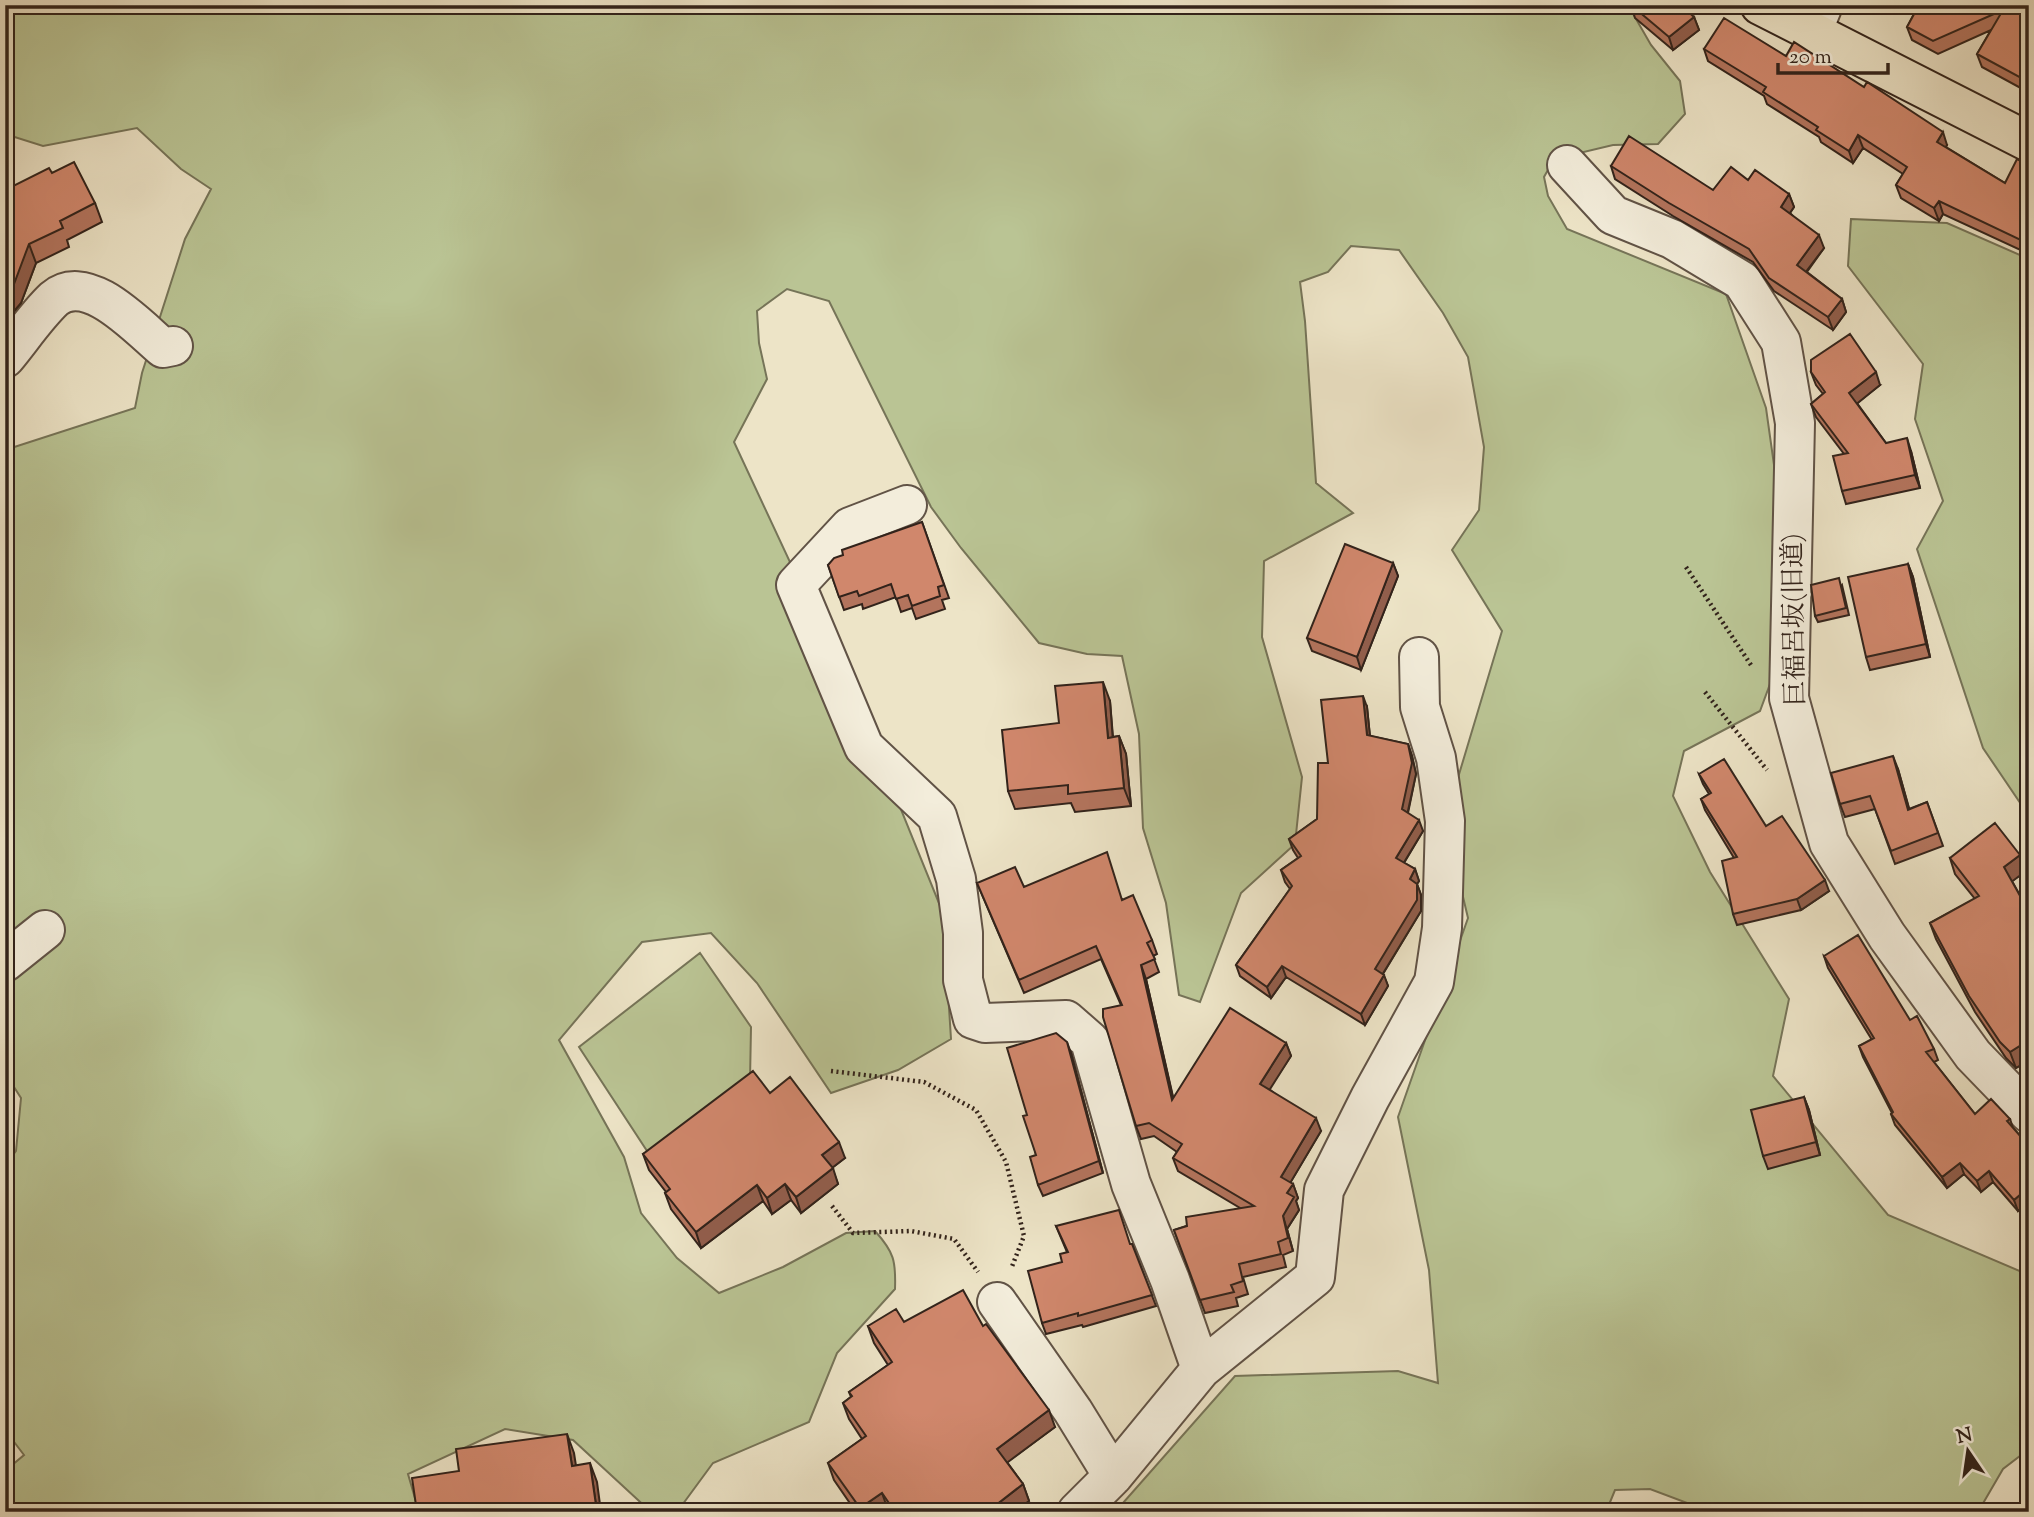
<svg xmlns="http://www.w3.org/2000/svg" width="2034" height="1517" font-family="'Sorts Mill Goudy','Noto Serif JP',serif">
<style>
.green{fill:#bac494;stroke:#767458;stroke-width:2}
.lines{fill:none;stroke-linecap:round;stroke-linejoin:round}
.minor-casing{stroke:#615346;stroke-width:42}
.major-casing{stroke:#32231b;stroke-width:42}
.path{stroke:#32231b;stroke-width:4.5;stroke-dasharray:2 3.5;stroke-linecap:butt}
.minor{stroke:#f3eddb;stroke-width:38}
.major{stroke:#ede4c7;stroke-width:38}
.wall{fill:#b3745d;stroke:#32231b;stroke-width:2}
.shaded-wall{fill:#925e4c;stroke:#32231b;stroke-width:2}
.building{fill:#d0876c;stroke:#32231b;stroke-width:2}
.labels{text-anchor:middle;stroke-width:7;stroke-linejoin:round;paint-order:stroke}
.street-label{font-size:26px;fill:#32231b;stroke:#f3eddb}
</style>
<rect width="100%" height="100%" fill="#ede4c7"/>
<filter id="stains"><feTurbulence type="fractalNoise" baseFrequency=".00286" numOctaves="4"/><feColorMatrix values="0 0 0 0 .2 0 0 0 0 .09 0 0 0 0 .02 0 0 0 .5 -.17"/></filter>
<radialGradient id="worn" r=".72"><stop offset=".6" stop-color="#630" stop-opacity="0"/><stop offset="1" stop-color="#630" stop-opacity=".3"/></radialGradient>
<path class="green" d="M5 5H1628L1651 45 1680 81 1685 114 1658 144 1613 145 1554 159 1544 177 1548 196 1567 229 1726 294 1766 408 1776 479 1777 665 1760 711 1684 751 1673 796 1710 872 1789 999 1773 1076 1888 1215 2029 1275V1449L2003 1469 1978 1512H1711L1650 1489 1615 1490 1606 1512H1115L1235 1376 1398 1371 1438 1383 1429 1270 1398 1117 1468 918 1445 821 1502 631 1452 550 1479 510 1484 447 1468 357 1443 313 1399 250 1351 246 1328 272 1300 282 1305 321 1316 483 1353 513 1264 561 1262 637 1302 777 1295 844 1241 893 1200 1002 1179 995 1166 903 1143 828 1139 734 1122 656 1087 654 1039 643 961 548 931 507 829 301 787 289 757 311 759 343 767 379 734 442 872 738 943 913 951 1039 898 1070 831 1093 757 983 711 933 642 942 559 1040 624 1157 641 1213 677 1258 719 1293 783 1267 846 1233 875 1231C894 1252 896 1261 895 1289L837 1353 809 1422 713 1463 677 1512H651L573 1440 505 1429 408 1474 419 1512H5V1471L24 1455 5 1430V1166L16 1151 21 1098 5 1073V450L135 408 142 373 185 239 211 189 181 169 137 128 43 146 5 134Z
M1851 219 1947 223 2029 259V816L1983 748 1917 549 1943 501 1915 419 1923 364 1848 266Z
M700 953 751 1027 750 1080 651 1157 579 1047Z"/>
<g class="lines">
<defs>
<path id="minor" d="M1813 30 1823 5
M1567 165 1613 215 1672 239 1742 281 1781 342 1795 423 1789 698 1829 843 1887 936 1973 1055 2029 1113
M5 358C21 339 36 316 54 299 87 270 139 328 163 348L173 346
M907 505 850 527 796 585 864 747 937 816 956 879 963 933V980L973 1019 985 1023 1066 1020 1090 1041 1131 1184 1170 1280 1201 1369
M5 962 45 930
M997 1302 1073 1411 1113 1476
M1077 1512 1113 1476 1201 1369 1315 1277 1324 1190 1370 1098 1434 982 1442 928 1445 821 1436 758 1420 707 1419 657"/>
<path id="major" d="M1760 5 2029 142"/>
</defs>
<use href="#minor" class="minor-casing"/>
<use href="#major" class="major-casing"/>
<path class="path" d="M5 168 9 185 5 200
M1686 567 1751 665
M1705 692 1767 770
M831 1071 924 1082 976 1110 1006 1162 1024 1236 1011 1269
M832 1206 853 1233 911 1231 954 1239 978 1272"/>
<use href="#minor" class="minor"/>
<use href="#major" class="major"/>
</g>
<path class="wall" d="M1631 5 1694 17 1699 30 1673 50 1635 18Z
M1884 5H2029L2028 92 1982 67 1977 54 1991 30 1938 54 1912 40 1907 27 1915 12Z
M1704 49 1786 56 1947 145 1946 147 2005 183 2029 165V254L1943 214 1939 221 1901 198 1896 185 1903 174 1863 148 1853 163 1821 142 1819 137 1767 104 1764 96 1708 61Z
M1611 166 1713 190 1748 180 1789 194 1794 207 1790 213 1824 248 1807 272 1842 299 1846 312 1833 330 1774 291 1753 262 1673 216 1615 179Z
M52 173 95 203 102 222 67 240 69 247 36 263 21 303 5 322V190Z
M1811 372 1880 385 1857 403 1886 443 1911 451 1920 488 1846 504 1842 491 1844 454 1816 417 1811 404 1823 394 1816 385Z
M922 522 949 598 942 600 945 609 916 619 912 608 901 612 896 597 863 609 862 604 844 610 828 565Z
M1393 563 1398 576 1361 670 1312 651 1307 638Z
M1908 564 1913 577 1930 657 1870 670 1866 657Z
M1842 585 1849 615 1818 622 1815 616Z
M1110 701 1113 737 1119 736 1126 754 1131 806 1075 812 1071 803 1015 809 1008 791 1059 723Z
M1367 707 1370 736 1408 744 1412 756 1416 774 1408 813 1423 831 1404 863 1415 869 1419 881 1417 884 1421 895V911L1383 974 1388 986 1365 1025 1286 977 1271 998 1240 976 1236 965 1290 889 1285 882 1281 870 1298 858 1293 850 1289 839 1317 819 1328 763Z
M1898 769 1909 809 1927 802 1943 846 1895 864 1875 809 1845 817 1840 804Z
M1699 774 1766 826 1829 891 1801 910 1737 925 1733 914 1734 858 1705 810 1701 799 1709 794 1703 784Z
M1950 858 2026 871 2012 881 2029 912V1060L2016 1068 2006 1058 1975 1012 1936 939 1930 923 1975 899 1955 874Z
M977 883 1123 900 1152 940 1157 954 1153 956 1159 972 1146 979 1173 1098 1286 1043 1291 1056 1269 1089 1321 1131 1290 1183 1293 1184 1298 1198 1296 1201 1299 1210 1287 1229 1293 1251 1283 1255 1286 1267 1243 1277 1248 1294 1236 1298 1238 1306 1205 1313 1174 1230 1240 1208 1178 1171 1173 1158 1177 1152 1154 1136 1141 1139 1136 1126 1121 1005 1101 959 1024 993Z
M1824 956 1910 1020 1934 1049 1938 1060 1934 1062 1975 1114 2010 1119 2013 1128 2029 1146V1207L2026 1204 2018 1211 1993 1182 1981 1192 1964 1174 1947 1188 1895 1125 1891 1114 1892 1113 1863 1057 1859 1046 1872 1040 1828 968Z
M1071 1053 1103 1173 1043 1196 1038 1185 1036 1155 1027 1115Z
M770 1093 845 1158 832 1168 838 1184 801 1213 791 1200 772 1214 763 1201 701 1248 671 1209 665 1193 666 1192 649 1170 643 1154Z
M1804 1097 1809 1110 1820 1155 1768 1169 1763 1156Z
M1056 1226 1130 1244H1132L1156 1306 1083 1327 1082 1325 1046 1334 1042 1323 1062 1262 1067 1252Z
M904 1322 983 1326 1055 1427 1007 1462 1023 1484 1029 1501 1014 1512H889L888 1510 885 1512H856L834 1480 828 1463 862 1439 849 1419 843 1403 851 1397 849 1392 888 1365 874 1343 868 1326Z"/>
<path class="shaded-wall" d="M1694 17 1699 30 1673 50 1669 37Z
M2029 70V91L2028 92 2023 79Z
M1943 132 1947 145 1941 154 1937 142Z
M1858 135 1863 148 1853 163 1849 151Z
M1789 194 1794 207 1785 220 1781 207Z
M1939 201 1943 214 1939 221 1934 208Z
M1819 235 1824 248 1802 277 1797 265Z
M29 244 36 263 21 303 5 322V295Z
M1842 299 1846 312 1833 330 1828 317Z
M1876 372 1880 385 1854 406 1849 393Z
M1907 438 1911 451 1920 488 1915 475Z
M1393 563 1398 576 1361 670 1357 657Z
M1908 564 1913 577 1930 657 1926 644Z
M1103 682 1110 701 1114 756 1108 738Z
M1363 696 1367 707 1371 747 1367 735Z
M1119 736 1126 754 1131 806 1124 788Z
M1408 744 1412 756 1416 774 1406 820 1402 809Z
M1893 756 1898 769 1913 822 1908 810Z
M1419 820 1423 831 1400 869 1396 858Z
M2020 855 2026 871 2010 883 2004 867Z
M1415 869 1419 881 1417 884 1421 895V911L1379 980 1375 969 1410 879Z
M1825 880 1829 891 1801 910 1797 899Z
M1141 965 1146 979 1177 1114 1172 1100Z
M1282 966 1286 977 1271 998 1267 987Z
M1384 975 1388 986 1365 1025 1361 1014Z
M2029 1040V1060L2016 1068 2010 1052Z
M1067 1042 1071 1053 1103 1173 1099 1161Z
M1286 1043 1291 1056 1265 1097 1260 1084Z
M1804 1097 1809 1110 1820 1155 1816 1142Z
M1316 1118 1321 1131 1286 1190 1281 1177Z
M839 1142 845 1158 828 1171 822 1155Z
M1960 1163 1964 1174 1947 1188 1942 1177Z
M833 1168 838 1184 801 1213 796 1197Z
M1989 1171 1993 1182 1981 1192 1977 1181Z
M785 1184 791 1200 772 1214 767 1198Z
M1293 1184 1298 1198 1296 1201 1299 1210 1287 1229 1293 1251 1283 1216 1287 1193Z
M757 1185 763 1201 701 1248 696 1232Z
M2022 1193 2026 1204 2018 1211 2014 1200Z
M1049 1410 1055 1427 1004 1465 997 1449Z
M567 1434 574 1453 579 1485 572 1466Z
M590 1463 597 1482 601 1512H597Z
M1023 1484 1029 1501 1014 1512H987Z
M882 1493 888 1510 885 1512H861L860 1508Z"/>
<path class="building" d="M1631 5H1681L1694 17 1669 37Z
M1919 5H2029V70L2023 79 1977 54 2003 10 1933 41 1907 27Z
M1724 18 1786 56 1794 42 1864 87 1867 82 1943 132 1937 142 2005 183 2017 159 2029 165V244L1939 201 1934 208 1896 185 1907 167 1858 135 1849 151 1816 130 1818 127 1763 92 1766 87 1704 49Z
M1629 136 1713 190 1731 167 1748 180 1755 170 1789 194 1781 207 1819 235 1797 265 1842 299 1828 317 1769 278 1749 249 1669 203 1611 166Z
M74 162 95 203 60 221 63 228 29 244 14 284 5 295V190L49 168 52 173Z
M1850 334 1876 372 1849 393 1886 443 1907 438 1915 475 1842 491 1833 456 1848 453 1811 404 1825 392 1811 372V360Z
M922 522 944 585 938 587 940 596 912 606 908 595 896 599 891 584 859 596 857 591 839 597 828 565 834 558 843 555 842 550Z
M1345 544 1393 563 1357 657 1307 638Z
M1908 564 1926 644 1866 657 1848 577Z
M1839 578 1846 608 1815 616 1811 585Z
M1103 682 1108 738 1119 736 1124 788 1068 794V785L1008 791 1002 730 1059 723 1055 686Z
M1363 696 1367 735 1408 744 1412 763 1402 809 1419 820 1396 858 1415 869 1410 879 1417 884V900L1375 969 1384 975 1361 1014 1282 966 1267 987 1236 965 1292 886 1281 870 1301 856 1289 839 1317 819 1318 763H1328L1321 700Z
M1893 756 1908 810 1927 802 1938 833 1891 851 1870 796 1840 804 1831 773Z
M1724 759 1766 826 1782 816 1825 880 1797 899 1733 914 1722 861 1737 857 1701 799 1711 793 1699 774Z
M1995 823 2020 855 2004 867 2029 912V1040L2010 1052 2000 1042 1969 996 1930 923 1979 896 1950 858Z
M1107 852 1122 900 1133 895 1152 940 1147 943 1155 959 1141 965 1172 1100 1230 1008 1286 1043 1260 1084 1316 1118 1281 1177 1293 1184 1287 1193 1294 1197 1283 1216 1288 1238 1278 1242 1281 1254 1239 1264 1243 1281 1231 1285 1234 1292 1200 1300 1174 1230 1187 1226 1186 1217 1254 1206 1173 1158 1182 1144 1149 1123 1136 1126 1103 1017V1009L1122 1005 1096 946 1019 980 977 883 1015 867 1024 887Z
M1858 935 1910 1020 1917 1016 1934 1049 1926 1052 1975 1114 1991 1099 2010 1119 2007 1121 2029 1146V1200L2022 1193 2014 1200 1989 1171 1977 1181 1960 1163 1942 1177 1891 1114 1893 1112 1859 1046 1874 1038 1824 956Z
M1056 1033 1067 1042 1099 1161 1038 1185 1030 1157 1036 1155 1023 1116 1027 1115 1007 1048Z
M753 1071 770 1093 790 1077 839 1142 822 1155 833 1168 796 1197 785 1184 767 1198 757 1185 696 1232 665 1193 670 1189 643 1154Z
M1804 1097 1816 1142 1763 1156 1751 1110Z
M1119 1210 1130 1244H1132L1152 1295 1078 1316V1313L1042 1323 1028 1271 1062 1262 1060 1254 1068 1252 1056 1226Z
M963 1290 983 1326 986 1324 1049 1410 997 1449 1023 1484 987 1512H955L953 1509 949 1512H895L882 1493 860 1508 828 1463 866 1436 843 1403 852 1396 849 1392 892 1362 868 1326 896 1309 904 1322Z
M567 1434 572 1466 590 1463 597 1512H417L412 1478 459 1471 456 1449Z
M1680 1505 1693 1512H1676Z"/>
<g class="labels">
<g class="street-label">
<text transform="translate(1793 620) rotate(-91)" y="9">巨福呂坂(旧道)</text>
</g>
</g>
<rect width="2034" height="1517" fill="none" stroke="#ede4c7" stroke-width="28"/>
<rect x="7" y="7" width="2020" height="1503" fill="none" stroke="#32231b" stroke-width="3.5"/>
<rect x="14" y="14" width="2006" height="1489" fill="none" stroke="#32231b" stroke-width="2"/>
<g transform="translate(1968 1451) rotate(347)" stroke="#f3eddb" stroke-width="5" paint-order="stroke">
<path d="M0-5L12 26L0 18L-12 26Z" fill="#32231b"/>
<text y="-10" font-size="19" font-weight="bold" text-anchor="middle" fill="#32231b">N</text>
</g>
<path d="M1778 63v10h110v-10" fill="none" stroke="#32231b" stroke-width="3.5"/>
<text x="1789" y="63" font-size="21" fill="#32231b" stroke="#f3eddb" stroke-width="5" paint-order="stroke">20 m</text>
<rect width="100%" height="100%" filter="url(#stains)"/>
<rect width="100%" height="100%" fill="url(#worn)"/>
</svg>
